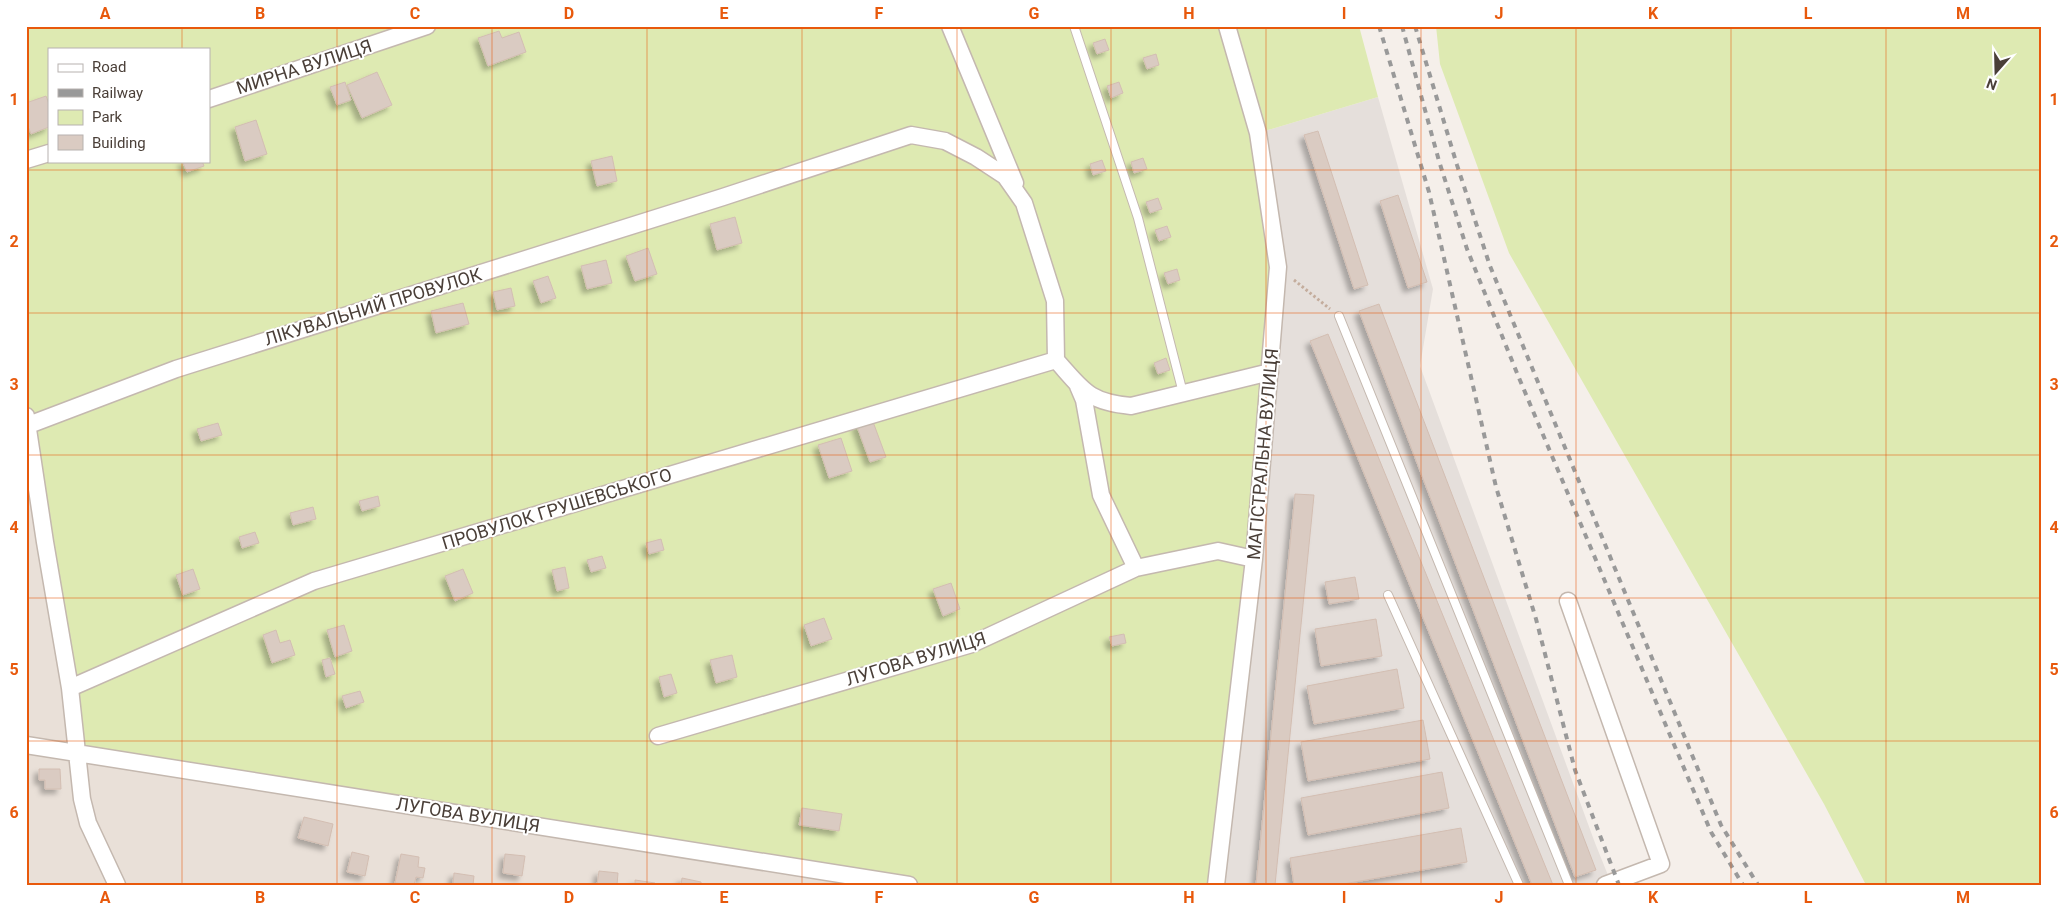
<svg xmlns="http://www.w3.org/2000/svg" width="2068" height="911" font-family="Roboto,sans-serif">
<style>
.residential{fill:#e9e0d8}
.industrial{fill:#e5dfdb}
.green{fill:#deeab2;fill-rule:evenodd}
.building{fill:#dacbc2;stroke:#d3beb2;filter:url(#shadow)}
.lines{fill:none;stroke-linecap:round;stroke-linejoin:round}
.lane-casing{stroke:#c4b8af;stroke-width:10}
.street-casing{stroke:#c4b8af;stroke-width:19}
.path{stroke:#c4ad9d;stroke-width:3;stroke-dasharray:2.5 2.5;stroke-linecap:butt}
.lane{stroke:#fff;stroke-width:8}
.street{stroke:#fff;stroke-width:16}
.rail{stroke:#999;stroke-width:4;stroke-dasharray:6 6;stroke-linecap:butt}
.grid{fill:none;stroke:#e8590c;stroke-width:1;stroke-opacity:0.55}
.labels{text-anchor:middle;stroke-width:4;stroke-linejoin:round;paint-order:stroke}
.street-label{font-size:18px;fill:#4a3f38;stroke:#fff}
.neatline{fill:none;stroke:#e8590c;stroke-width:2}
.grid-label{font-size:16px;text-anchor:middle;font-weight:bold;fill:#e8590c}
</style>
<defs>
<filter id="shadow"><feDropShadow dx="-4.5" dy="4.5" stdDeviation="2.5" flood-color="#0004"/></filter>
</defs>
<rect width="100%" height="100%" fill="#f5efea"/>
<path class="residential" d="M26 416 909 885H26Z"/>
<path class="industrial" d="M1378 97 1433 289 1420 366 1595 843 1612 885H1216L1258 133Z"/>
<path class="green" d="M26 26H1359L1378 97 1258 133 1278 267 1216 885H909L78 753 26 416ZM49 49H209V161H49Z
M1436 26H2042V885H1866L1824 804 1509 253 1440 64Z"/>
<path class="building" d="M499 31 502 38 519 32 526 52 488 66 478 38Z
M1105 39 1109 50 1097 54 1093 43Z
M1156 54 1159 65 1147 69 1143 58Z
M377 72 392 105 362 118 347 85Z
M345 82 351 100 337 105 330 87Z
M1119 82 1123 93 1111 98 1107 86Z
M46 96 49 104V127L31 134 26 121V103Z
M256 120 267 154 245 161 235 127Z
M1318 131 1368 285 1354 289 1304 135Z
M612 156 617 181 597 186 591 161Z
M1143 158 1147 169 1134 173 1131 162Z
M1102 160 1106 171 1093 175 1090 164Z
M182 161H202L204 166 187 172Z
M1398 195 1427 282 1408 288 1380 201Z
M1158 198 1162 209 1150 213 1146 202Z
M735 217 742 243 717 250 710 224Z
M1167 226 1171 237 1159 241 1155 230Z
M648 248 657 274 635 281 626 256Z
M606 260 612 283 587 289 581 266Z
M1177 269 1180 280 1168 284 1164 273Z
M548 276 556 298 541 303 533 281Z
M511 288 515 306 497 310 493 292Z
M463 303 469 324 436 333 431 311Z
M1379 304 1596 870 1575 877 1359 311Z
M1328 334 1553 885H1532L1310 341Z
M1166 358 1170 370 1158 374 1154 363Z
M872 419 886 457 870 462 856 424Z
M218 423 222 435 201 441 197 429Z
M841 438 852 471 829 478 818 445Z
M1295 494 1314 495 1275 885H1256Z
M378 496 380 506 362 511 359 501Z
M313 507 316 519 293 525 290 513Z
M255 532 259 543 242 548 239 537Z
M661 539 664 550 649 554 646 543Z
M602 556 606 568 591 572 587 560Z
M565 567 569 588 557 591 552 570Z
M193 569 200 589 183 595 176 575Z
M463 569 473 593 455 601 445 576Z
M1355 577 1359 599 1329 604 1325 582Z
M951 583 960 609 943 616 933 589Z
M824 618 832 639 811 646 804 625Z
M1376 619 1382 656 1321 666 1315 629Z
M344 625 352 651 335 657 327 630Z
M276 630 280 643 290 640 295 655 272 663 263 635Z
M1124 634 1126 643 1112 646 1109 637Z
M732 655 737 677 716 683 710 660Z
M330 658 335 674 326 677 322 660Z
M1397 669 1404 708 1314 724 1307 686Z
M671 674 677 693 664 697 659 677Z
M360 691 364 702 346 708 342 696Z
M1423 720 1430 759 1308 781 1301 742Z
M39 769H60L61 789H45V780H39Z
M1442 772 1449 808 1308 835 1301 798Z
M802 808 842 814 839 831 799 825Z
M304 817 333 824 328 846 298 838Z
M1461 828 1467 862 1338 885H1294L1290 858Z
M352 852 369 856 365 876 347 872Z
M401 854 419 857 418 867 425 868 423 878 416 877 414 885 395 883Z
M505 854 525 856 522 876 503 873Z
M599 871 618 873 617 885H597Z
M454 873 474 876 473 885H453Z
M682 878 701 882V885H681Z
M635 880 655 883 654 885H635Z"/>
<g class="lines">
<defs>
<path id="lane" d="M1074 26 1138 218 1183 393
M1339 316 1569 885
M1388 595 1519 885"/>
<path id="street" d="M950 26 1015 183
M209 99 427 26
M26 160 49 153
M1078 386 1084 400 1101 495 1136 568
M26 416 45 542 70 688 82 799 88 823 117 885
M26 426 176 369 723 197 911 135 945 141 976 157 1005 176 1024 203 1055 301 1056 360C1083 390 1088 402 1131 406L1270 372
M1568 601 1661 864 1605 885
M70 688 314 581 1056 360
M658 736 972 644 1136 568 1218 551 1254 559
M26 745 909 885
M1216 885 1254 559 1278 267 1258 133 1227 26"/>
</defs>
<use href="#lane" class="lane-casing"/>
<use href="#street" class="street-casing"/>
<path class="path" d="M1294 280 1330 309"/>
<use href="#lane" class="lane"/>
<use href="#street" class="street"/>
<path class="rail" d="M1379 26 1429 192 1496 487 1536 619 1575 770 1619 885
M1402 26 1439 161 1467 249 1519 378 1711 832 1743 885
M1415 26 1457 165 1490 266 1721 825 1758 885"/>
</g>
<path class="grid" d="M182 26V49M337 26V885M492 26V885M647 26V885M802 26V885M957 26V885M1111 26V885M1266 26V885M1421 26V885M1576 26V885M1731 26V885M1886 26V885M182 161V885M26 170H2042M26 313H2042M26 455H2042M26 598H2042M26 741H2042"/>
<g class="labels">
<g class="street-label">
<text transform="translate(304 67) rotate(-18)" y="6">МИРНА ВУЛИЦЯ</text>
<text transform="translate(373 307) rotate(-17)" y="6">ЛІКУВАЛЬНИЙ ПРОВУЛОК</text>
<text transform="translate(1263 454) rotate(-85)" y="6">МАГІСТРАЛЬНА ВУЛИЦЯ</text>
<text transform="translate(557 509) rotate(-17)" y="6">ПРОВУЛОК ГРУШЕВСЬКОГО</text>
<text transform="translate(916 659) rotate(-17)" y="6">ЛУГОВА ВУЛИЦЯ</text>
<text transform="translate(468 815) rotate(9)" y="6">ЛУГОВА ВУЛИЦЯ</text>
</g>
</g>
<rect width="2068" height="911" fill="none" stroke="#ffffff" stroke-width="55"/>
<rect x="48" y="48" width="162" height="115" fill="#ffffff" stroke="#b7b2af"/>
<rect x="58" y="64" width="25" height="8" fill="#ffffff" stroke="#b7b2af"/>
<text x="92" y="72" font-size="15" fill="#4a3f38">Road</text>
<rect x="58" y="89" width="25" height="8" fill="#999999" stroke="#b7b2af"/>
<text x="92" y="98" font-size="15" fill="#4a3f38">Railway</text>
<rect x="58" y="110" width="25" height="15" fill="#deeab2" stroke="#b7b2af"/>
<text x="92" y="122" font-size="15" fill="#4a3f38">Park</text>
<rect x="58" y="135" width="25" height="15" fill="#dacbc2" stroke="#b7b2af"/>
<text x="92" y="148" font-size="15" fill="#4a3f38">Building</text>
<g transform="translate(1996 72) rotate(200)" stroke="#ffffff" stroke-width="4" paint-order="stroke">
<path d="M0-4L9 19L0 12L-9 19Z" fill="#4a3f38"/>
<text y="-8" font-size="14" font-weight="bold" text-anchor="middle" fill="#4a3f38">N</text>
</g>
<rect x="28" y="28" width="2012" height="856" class="neatline"/>
<g class="grid-label">
<text x="105" y="19">A</text>
<text x="260" y="19">B</text>
<text x="415" y="19">C</text>
<text x="569" y="19">D</text>
<text x="724" y="19">E</text>
<text x="879" y="19">F</text>
<text x="1034" y="19">G</text>
<text x="1189" y="19">H</text>
<text x="1344" y="19">I</text>
<text x="1499" y="19">J</text>
<text x="1653" y="19">K</text>
<text x="1808" y="19">L</text>
<text x="1963" y="19">M</text>
<text x="14" y="105">1</text>
<text x="2054" y="105">1</text>
<text x="14" y="247">2</text>
<text x="2054" y="247">2</text>
<text x="14" y="390">3</text>
<text x="2054" y="390">3</text>
<text x="14" y="533">4</text>
<text x="2054" y="533">4</text>
<text x="14" y="675">5</text>
<text x="2054" y="675">5</text>
<text x="14" y="818">6</text>
<text x="2054" y="818">6</text>
<text x="105" y="903">A</text>
<text x="260" y="903">B</text>
<text x="415" y="903">C</text>
<text x="569" y="903">D</text>
<text x="724" y="903">E</text>
<text x="879" y="903">F</text>
<text x="1034" y="903">G</text>
<text x="1189" y="903">H</text>
<text x="1344" y="903">I</text>
<text x="1499" y="903">J</text>
<text x="1653" y="903">K</text>
<text x="1808" y="903">L</text>
<text x="1963" y="903">M</text>
</g>
</svg>
